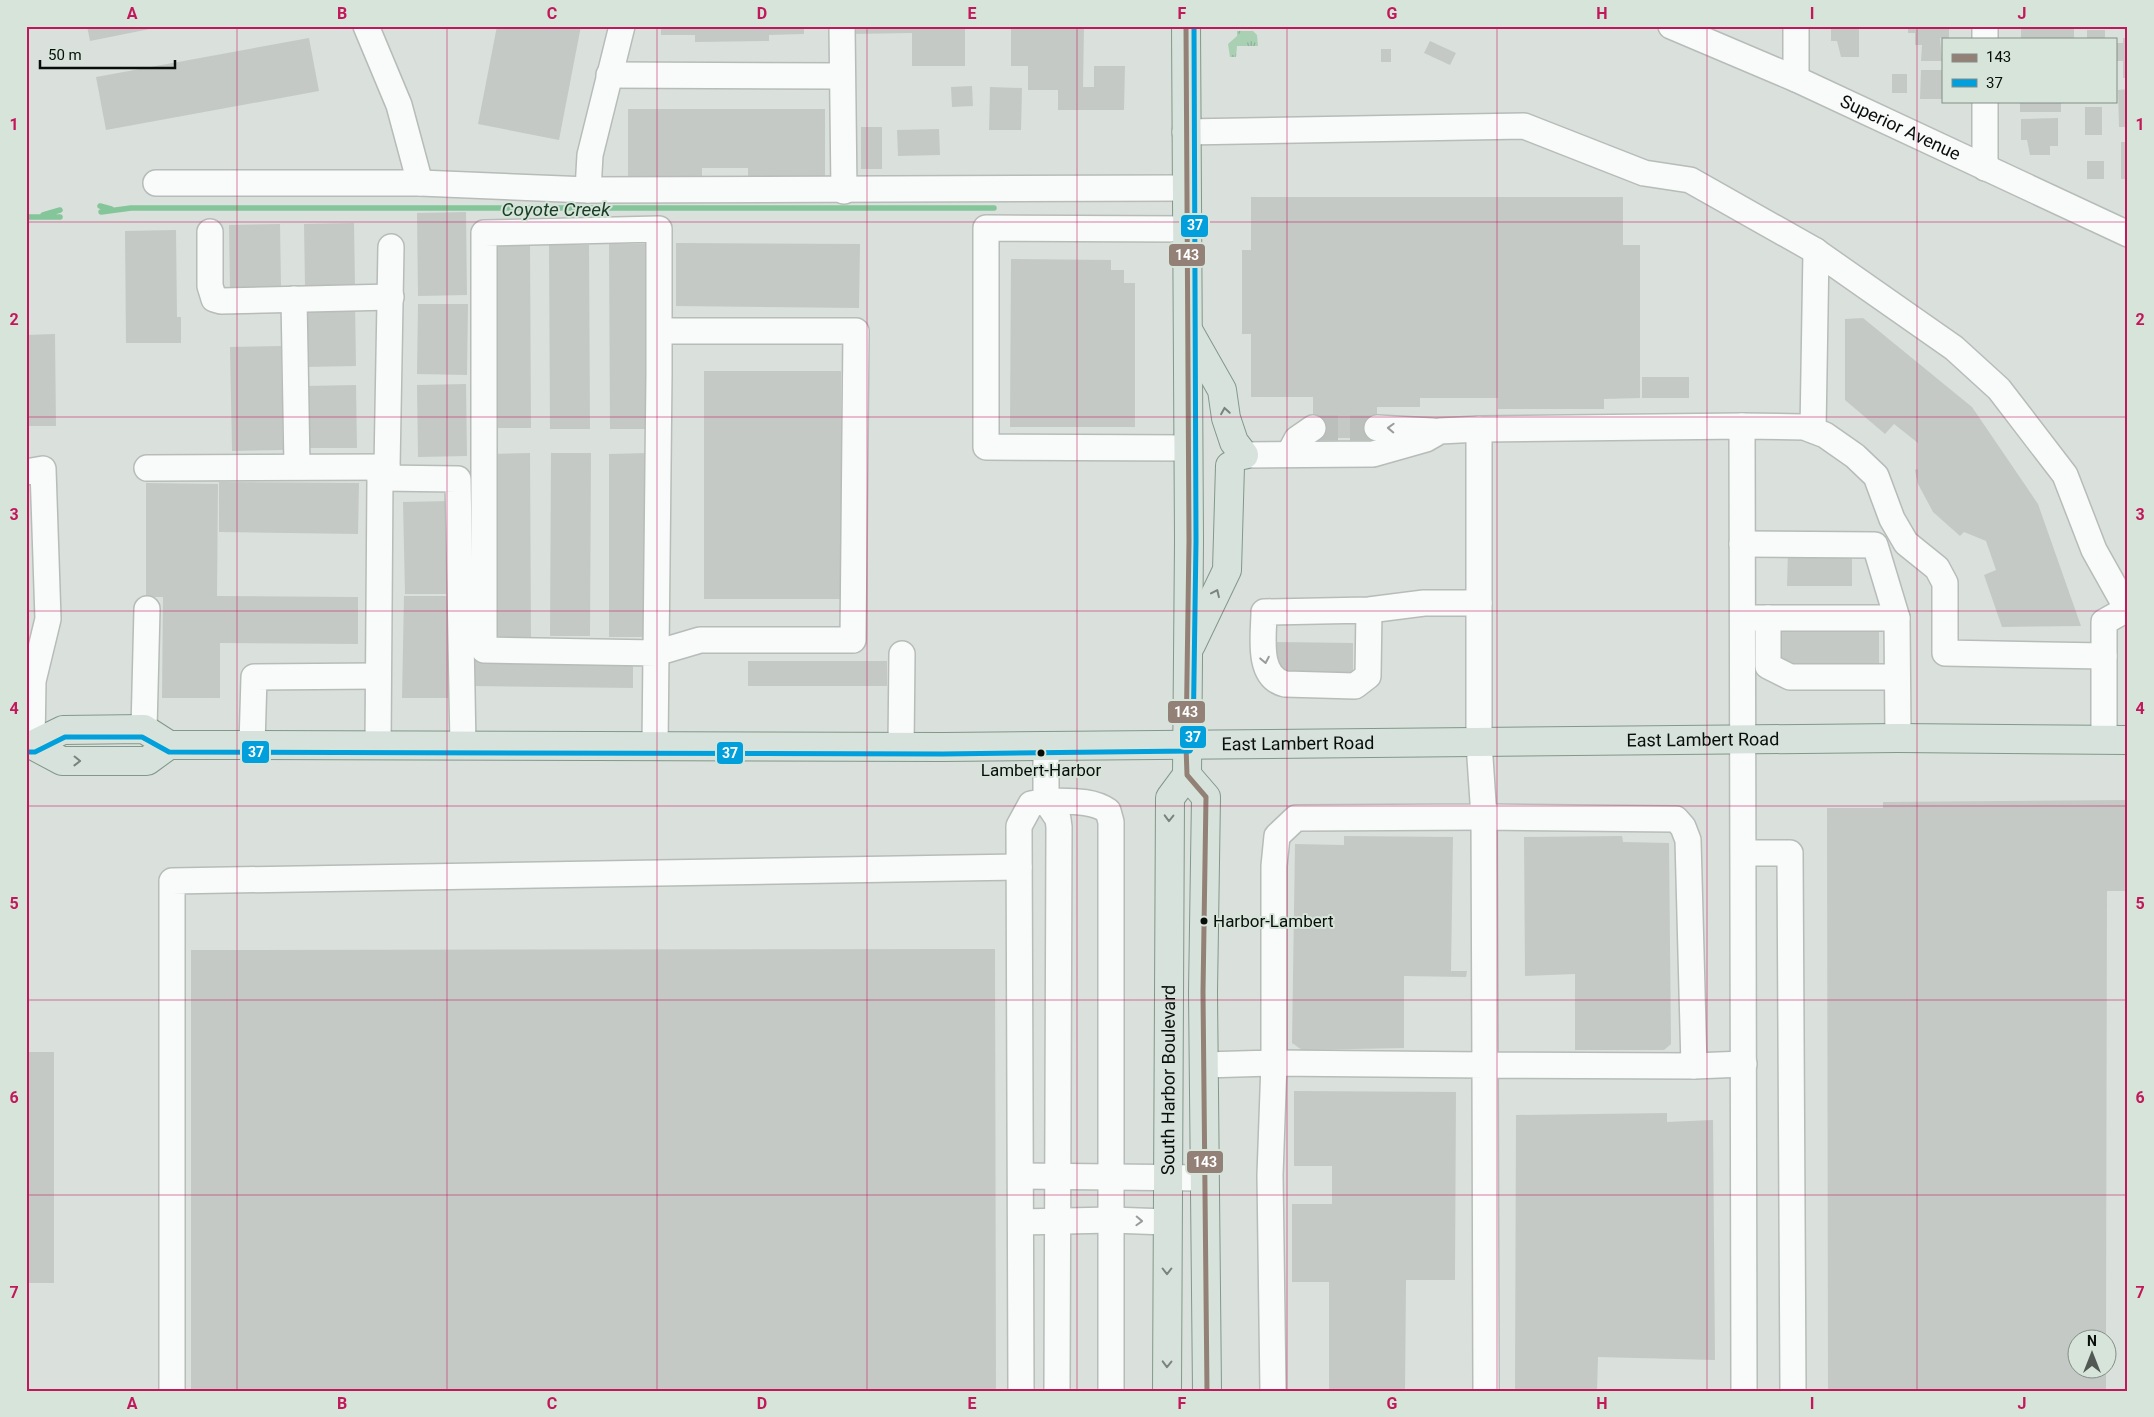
<svg xmlns="http://www.w3.org/2000/svg" width="2154" height="1417" font-family="Roboto,sans-serif">
<style>
.grass{fill:url(#grass-tufts)}
.lines{fill:none;stroke-linecap:round;stroke-linejoin:round}
.stream{stroke:#84c59a;stroke-width:5.5}
.building{fill:#c4c9c5}
.minor-tunnel{stroke:#bbc0bc;stroke-width:25;stroke-dasharray:25 12;stroke-linecap:butt}
.minor-casing{stroke:#b7bcb8;stroke-width:28}
.major-casing{stroke:#81988b;stroke-width:30}
.minor{stroke:#f9fafa;stroke-width:25}
.major{stroke:#d7e2dc;stroke-width:28}
.bus-1-casing{stroke:#d6e4d9;stroke-width:9}
.bus-2-casing{stroke:#d6e4d9;stroke-width:9}
.bus-1{stroke:#938177;stroke-width:5}
.bus-2{stroke:#019fdb;stroke-width:5}
.oneway{stroke:#7a837e}
.oneway2{stroke:#999c9a}
.grid{fill:none;stroke:#c2185b;stroke-width:1;stroke-opacity:0.55}
.bus-dot{fill:#090e0b;stroke:#d6e4d9;stroke-width:2}
.labels{text-anchor:middle;stroke-width:4;stroke-linejoin:round;paint-order:stroke}
.bus-label{font-size:17px;fill:#090e0b;stroke:#d6e4d9}
.street-label{font-size:18px;fill:#090e0b;stroke:#d6e4d9}
.water-label{font-size:19px;font-style:italic;fill:#183f26;stroke:#d6e4d9}
.line-badge{stroke:#d6e4d9;stroke-width:2}
.badge-label{font-size:14px;text-anchor:middle;font-weight:bold;fill:#fff}
.neatline{fill:none;stroke:#c2185b;stroke-width:2}
.grid-label{font-size:16px;text-anchor:middle;font-weight:bold;fill:#c2185b}
</style>
<defs>
<pattern id="grass-tufts" width="24" height="20" patternUnits="userSpaceOnUse" patternTransform="scale(1.25)"><rect width="24" height="20" fill="#aad0b4"/><path d="M3 7l-1-3M5 7V3M7 7l1-3M15 17l-1-3M17 17v-4M19 17l1-3" fill="none" stroke="#91b199"/></pattern>
</defs>
<rect width="100%" height="100%" fill="#dae0db"/>
<path class="grass" d="M1237 31H1253L1257 35 1258 46H1237L1236 57H1230L1228 44 1237 36Z"/>
<g class="lines">
<path class="stream" d="M100 206 111 209
M101 212 131 208H994
M43 215 60 210
M26 217H60"/>
</g>
<path class="building" d="M87 26H160V27L90 41Z
M497 26H581L559 140 478 124Z
M661 26H804V34L769 35V41L695 42V35H661Z
M852 26H965V66H912V33L852 34Z
M1011 26H1084L1083 87H1094V66H1125L1124 110H1058V90H1028V66H1011Z
M1831 26H1859V57H1841L1837 41H1831Z
M1908 26H1949V38H1940L1942 61H1921L1922 45H1915V33H1908Z
M2021 26H2074V39H2021Z
M2087 30H2105V39H2087Z
M309 38 319 91 106 130 96 77Z
M2123 38H2128V78H2123V61H2115V43H2123Z
M1430 41 1456 53 1450 65 1424 53Z
M1381 49H1391V62H1381Z
M1921 70H1943V99H1920Z
M1892 74H1907V93H1892Z
M972 86 973 106 952 107 951 87Z
M26 87H28L29 190H26Z
M990 87 1022 88 1021 130H989Z
M2128 89V127H2119L2118 90Z
M2020 101H2061V112H2020Z
M2085 107H2102V135H2085Z
M628 109H825V178H748V168H702V178H628Z
M2058 118V146H2050V155H2030L2027 140H2021V119Z
M861 127H882V169H861Z
M939 129 940 155 898 156 897 130Z
M2121 142H2128V179H2121Z
M2087 161H2104V179H2087Z
M1251 197H1623V245H1640V398L1604 399V409H1498V398H1420V407H1377V438H1313V397H1251V334H1242V250H1251Z
M466 212 467 295 418 296 417 213Z
M354 223 355 286 305 287 304 224Z
M280 224 281 287 230 288 229 225Z
M176 230 177 317H181V343H126L125 231Z
M676 243 860 244 859 308 676 306Z
M530 244 531 428H491L490 245Z
M609 244H649L650 429H610Z
M549 245H589L590 429H550Z
M1011 259 1111 260V270H1124V283H1135V427H1010Z
M355 304 356 366 305 367V305Z
M418 304H468L467 375 417 374Z
M1863 318 1972 407 2038 504 2081 626 2002 627 1984 575 1996 570 1986 541 1964 532 1960 536 1933 512 1918 484 1915 470 1918 469V443L1894 424 1885 434 1845 400V319Z
M55 334 56 426H26V335Z
M281 346 283 450 232 451 230 347Z
M704 371H841V599H704Z
M1642 377H1689V398H1642Z
M466 384 467 456 418 457 417 385Z
M356 385 357 448H306L305 386Z
M530 453 531 637H491L490 454Z
M551 453H591L590 636H550Z
M649 453 650 637H609V454Z
M219 482 359 483 358 534 219 532Z
M146 483 218 484 217 596 358 597V644L220 643V698H162L163 597H146Z
M449 501 450 594H405L403 502Z
M1788 551H1852V586H1787Z
M404 596H451L449 698H402Z
M1774 632H1879V665H1774Z
M1277 642 1353 643V678H1314V671H1277Z
M473 661 633 662V688L472 686Z
M748 661H887V686H748Z
M2128 800V891H2107L2106 1340H2076V1370H2106V1391H1828L1827 808H1883V802Z
M1344 836 1453 837 1451 971H1467L1466 977 1404 976V1048L1302 1050 1292 1043 1295 844 1344 845Z
M1622 836 1623 842 1669 843 1671 1044 1664 1050H1575V974L1525 976 1524 837Z
M26 853H29V985H26Z
M995 949 996 1391H191V950Z
M26 1052H54V1283H26Z
M1294 1091 1456 1092 1455 1280H1406L1405 1391H1329V1282H1292V1204H1332V1166H1294Z
M1667 1113V1122L1713 1120 1715 1360 1598 1357 1597 1391H1515L1516 1115Z"/>
<g class="lines">
<path class="minor-tunnel" d="M1313 428H1377"/>
<defs>
<g id="minor">
<path d="M366 26 399 105 420 183"/>
<path d="M622 26 590 155 588 190 1186 188"/>
<path d="M842 26 844 191"/>
<path id="s1" d="M1671 26 1796 79 2128 234"/>
<path d="M1796 26V79"/>
<path d="M1985 39V26"/>
<path d="M609 75 842 76"/>
<path d="M1185 132 1524 126 1644 173 1690 180 1814 250 1954 348 1999 389 2065 475 2094 550 2127 609 2104 622V740"/>
<path d="M1985 168V101"/>
<path d="M156 183H420L588 190"/>
<path d="M1186 229 986 228V447L1188 448"/>
<path d="M210 232V286L214 299 221 301 391 297"/>
<path d="M294 299 297 466"/>
<path d="M1742 426 1744 1391"/>
<path d="M1377 428 1432 431"/>
<path d="M1813 430 1816 251"/>
<path d="M1289 454 1297 439 1313 428"/>
<path d="M1244 455 1373 454 1426 439 1440 431 1479 429 1742 426 1804 427 1825 435 1855 456 1876 476 1892 519 1906 543 1937 568 1945 583V653L2104 656"/>
<path d="M147 468 387 467"/>
<path d="M26 472 43 469 48 619 33 681 32 745"/>
<path d="M380 478 458 479 463 745"/>
<path d="M1742 544 1875 545 1897 618 1898 738"/>
<path d="M1369 610 1368 676 1355 686 1285 684C1256 677 1264 634 1264 612L1369 610 1424 603H1479"/>
<path d="M1752 618H1897"/>
<path d="M1768 618V666L1790 677H1897"/>
<path d="M144 729 147 609"/>
<path d="M252 745 254 677 377 676"/>
<path d="M378 745 380 478 387 467 391 247"/>
<path d="M655 746 659 374V229L484 233V650L656 653 700 640H853L856 331H659"/>
<path d="M901 746 902 654"/>
<path d="M1744 853H1790L1793 1391"/>
<path d="M1204 1065 1274 1063V866L1277 836 1296 818 1484 817 1479 743V429"/>
<path d="M1694 1066 1744 1064"/>
<path d="M1021 1176 1204 1178"/>
<path d="M1021 1222 1111 1220 1167 1222"/>
<path d="M172 1391V881L1019 867"/>
<path d="M1021 1391 1019 826 1031 804 1046 801V746"/>
<path d="M1057 1391 1059 827 1058 819 1046 801C1067 802 1091 799 1108 811L1111 822V1391"/>
<path d="M1273 1391 1270 1175 1274 1063 1485 1065 1484 817 1676 819 1683 827 1688 840 1694 1066 1485 1065 1486 1391"/>
</g>
<g id="major">
<path d="M1188 330 1222 390 1226 418 1234 442 1244 455"/>
<path d="M1191 645 1227 570 1230 466"/>
<path id="s2" d="M26 745H32L63 730 144 729 169 745H252L943 747 1898 738 2128 740"/>
<path d="M32 745 62 761H147L169 745"/>
<path d="M1187 775 1206 797 1203 992 1207 1391"/>
<path id="s3" d="M1167 1391 1170 798 1187 775 1189 541 1186 26"/>
</g>
</defs>
<use href="#minor" class="minor-casing"/>
<use href="#major" class="major-casing"/>
<use href="#minor" class="minor"/>
<use href="#major" class="major"/>
<defs>
<path id="bus-1" d="M1186 26 1189 541 1186 745 1187 775 1206 797 1203 992 1207 1391"/>
<path id="bus-2" d="M26 752H35L65 737H142L169 752 943 754 1190 751 1193 745 1196 541 1194 26"/>
</defs>
<use href="#bus-1" class="bus-1-casing"/>
<use href="#bus-2" class="bus-2-casing"/>
<use href="#bus-1" class="bus-1"/>
<use href="#bus-2" class="bus-2"/>
</g>
<defs><path id="oneway-chevron" d="M-2-3.5L2.5 0L-2 3.5" fill="none" stroke-width="1.6" stroke-linecap="round" stroke-linejoin="round" transform="scale(1.25)"/></defs>
<g class="oneway">
<use href="#oneway-chevron" transform="translate(1225 411) rotate(-99)"/>
<use href="#oneway-chevron" transform="translate(1216 593) rotate(-65)"/>
<use href="#oneway-chevron" transform="translate(77 761) rotate(1)"/>
<use href="#oneway-chevron" transform="translate(1169 818) rotate(91)"/>
<use href="#oneway-chevron" transform="translate(1167 1271) rotate(90)"/>
<use href="#oneway-chevron" transform="translate(1167 1364) rotate(91)"/>
</g>
<g class="oneway2">
<use href="#oneway-chevron" transform="translate(1391 428) rotate(-178)"/>
<use href="#oneway-chevron" transform="translate(1265 660) rotate(79)"/>
<use href="#oneway-chevron" transform="translate(1139 1221) rotate(2)"/>
</g>
<path class="grid" d="M237 26V1391M447 26V1391M657 26V1391M867 26V1391M1077 26V1391M1287 26V1391M1497 26V1391M1707 26V1391M1917 26V1391M26 222H2128M26 417H2128M26 611H2128M26 806H2128M26 1000H2128M26 1195H2128"/>
<g class="bus-dot">
<circle cx="1041" cy="753" r="4.5"/>
<circle cx="1204" cy="921" r="4.5"/>
</g>
<g class="labels">
<g class="bus-label">
<text x="1041" y="776">Lambert-Harbor</text>
<text x="1213" y="927" text-anchor="start">Harbor-Lambert</text>
</g>
<g class="street-label">
<text dy="6" stroke="none"><textPath href="#s1" startOffset="251">Superior Avenue</textPath></text>
<text dy="6" stroke="none"><textPath href="#s2" startOffset="1685">East Lambert Road</textPath></text>
<text dy="6" stroke="none"><textPath href="#s2" startOffset="1280">East Lambert Road</textPath></text>
<text dy="6" stroke="none"><textPath href="#s3" startOffset="311">South Harbor Boulevard</textPath></text>
</g>
<g class="water-label">
<text x="556" y="216">Coyote Creek</text>
</g>
</g>
<g class="line-badge">
<rect x="1180" y="214" width="29" height="24" rx="5" fill="#019fdb"/>
<rect x="1168" y="243" width="38" height="24" rx="5" fill="#938177"/>
<rect x="1167" y="700" width="39" height="24" rx="5" fill="#938177"/>
<rect x="1179" y="725" width="28" height="24" rx="5" fill="#019fdb"/>
<rect x="241" y="740" width="29" height="24" rx="5" fill="#019fdb"/>
<rect x="716" y="741" width="28" height="24" rx="5" fill="#019fdb"/>
<rect x="1186" y="1150" width="38" height="24" rx="5" fill="#938177"/>
</g>
<g class="badge-label">
<text x="1195" y="230">37</text>
<text x="1187" y="260">143</text>
<text x="1186" y="717">143</text>
<text x="1193" y="742">37</text>
<text x="256" y="757">37</text>
<text x="730" y="758">37</text>
<text x="1205" y="1167">143</text>
</g>
<rect width="2154" height="1417" fill="none" stroke="#d6e4d9" stroke-width="55"/>
<rect x="1942" y="38" width="175" height="65" fill="#d6e4d9" stroke="#848e87"/>
<rect x="1952" y="54" width="25" height="8" fill="#938177" stroke="#848e87"/>
<text x="1986" y="62" font-size="15" fill="#090e0b">143</text>
<rect x="1952" y="79" width="25" height="8" fill="#019fdb" stroke="#848e87"/>
<text x="1986" y="88" font-size="15" fill="#090e0b">37</text>
<g transform="translate(2092 1354)"><circle r="24" fill="#d6e4d9" stroke="#848e87"/>
<path d="M0-4L9 19L0 12L-9 19Z" fill="#525854"/>
<text y="-8" font-size="14" font-weight="bold" text-anchor="middle" fill="#090e0b">N</text>
</g>
<path d="M40 60v8h135v-8" fill="none" stroke="#090e0b" stroke-width="2.5"/>
<text x="48" y="60" font-size="15" fill="#090e0b" stroke="#d6e4d9" stroke-width="4" paint-order="stroke">50 m</text>
<rect x="28" y="28" width="2098" height="1362" class="neatline"/>
<g class="grid-label">
<text x="132" y="19">A</text>
<text x="342" y="19">B</text>
<text x="552" y="19">C</text>
<text x="762" y="19">D</text>
<text x="972" y="19">E</text>
<text x="1182" y="19">F</text>
<text x="1392" y="19">G</text>
<text x="1602" y="19">H</text>
<text x="1812" y="19">I</text>
<text x="2022" y="19">J</text>
<text x="14" y="130">1</text>
<text x="2140" y="130">1</text>
<text x="14" y="325">2</text>
<text x="2140" y="325">2</text>
<text x="14" y="520">3</text>
<text x="2140" y="520">3</text>
<text x="14" y="714">4</text>
<text x="2140" y="714">4</text>
<text x="14" y="909">5</text>
<text x="2140" y="909">5</text>
<text x="14" y="1103">6</text>
<text x="2140" y="1103">6</text>
<text x="14" y="1298">7</text>
<text x="2140" y="1298">7</text>
<text x="132" y="1409">A</text>
<text x="342" y="1409">B</text>
<text x="552" y="1409">C</text>
<text x="762" y="1409">D</text>
<text x="972" y="1409">E</text>
<text x="1182" y="1409">F</text>
<text x="1392" y="1409">G</text>
<text x="1602" y="1409">H</text>
<text x="1812" y="1409">I</text>
<text x="2022" y="1409">J</text>
</g>
</svg>
